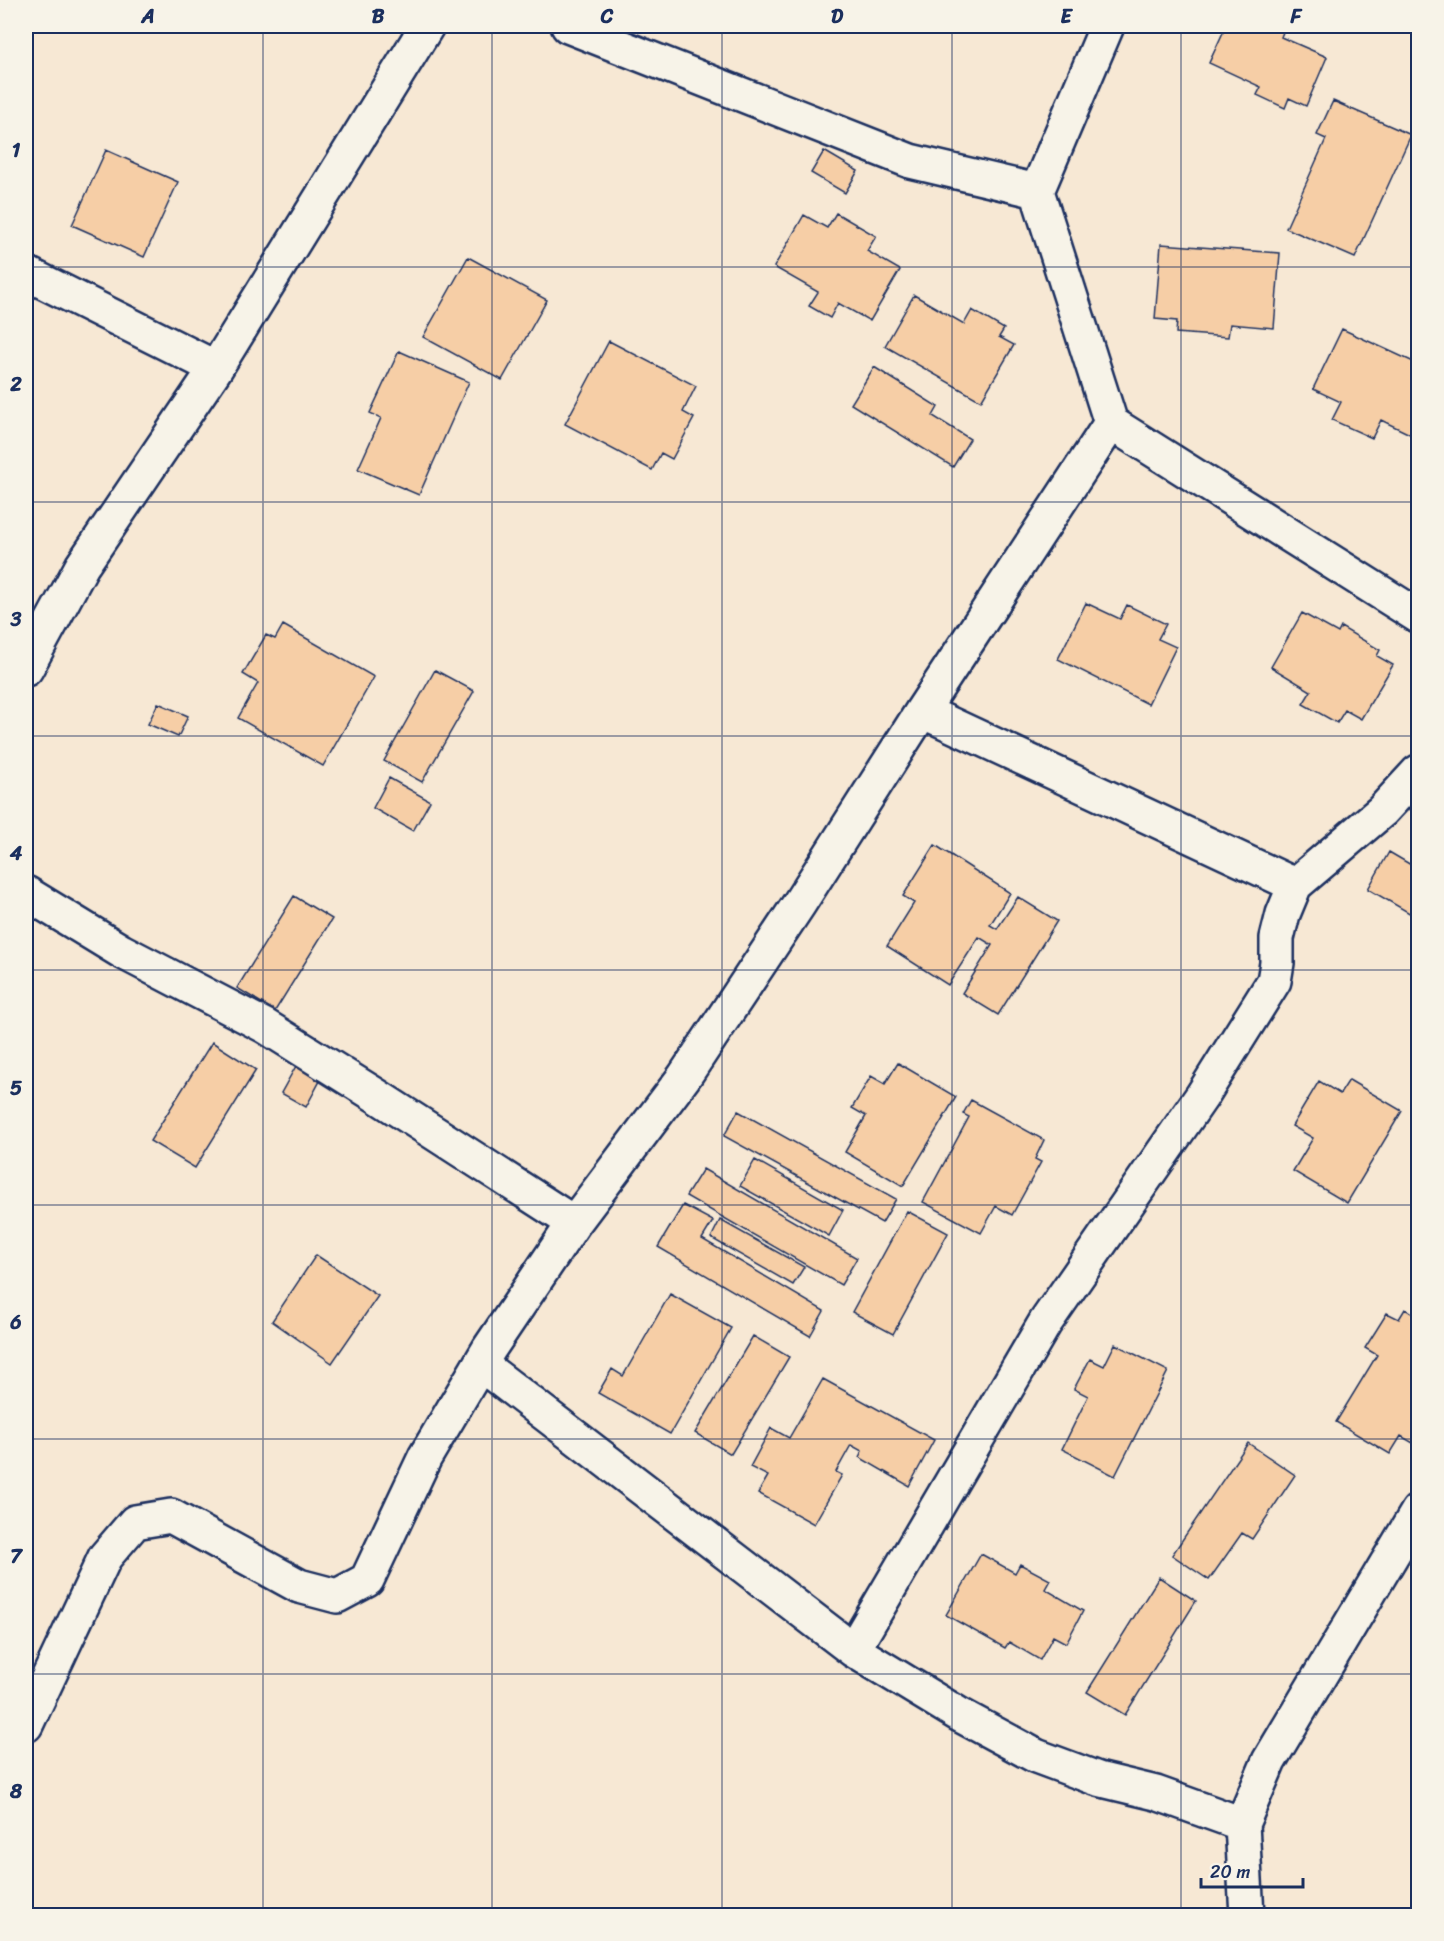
<svg xmlns="http://www.w3.org/2000/svg" width="1444" height="1941" font-family="Sriracha,sans-serif">
<style>
.building{fill:#f6cea6;stroke:#1b2f5e;stroke-width:1.5}
.lines{fill:none;stroke-linecap:round;stroke-linejoin:round}
.minor-casing{stroke:#1b2f5e;stroke-width:38}
.minor{stroke:#f7f3e8;stroke-width:33}
.grid{fill:none;stroke:#1b2f5e;stroke-width:1.5;stroke-opacity:0.55}
.neatline{fill:none;stroke:#1b2f5e;stroke-width:2}
.grid-label{font-size:20px;text-anchor:middle;font-weight:bold;fill:#1b2f5e}
</style>
<rect width="100%" height="100%" fill="#f7e8d4"/>
<filter id="ink" filterUnits="userSpaceOnUse"><feTurbulence type="fractalNoise" baseFrequency=".0167" numOctaves="2"/><feDisplacementMap in="SourceGraphic" scale="12" xChannelSelector="R" yChannelSelector="G"/><feConvolveMatrix kernelMatrix="1 2 1 2 8 2 1 2 1" color-interpolation-filters="sRGB"/></filter>
<g filter="url(#ink)">
<path class="building" d="M1226 26H1282L1285 27 1281 37 1327 57 1306 106 1289 98 1285 108 1257 95 1261 87 1209 63Z
M1333 101 1411 135 1355 258 1286 228 1326 139 1317 135Z
M106 150 178 182 144 257 72 225Z
M824 151 858 171 845 193 811 173Z
M836 213 876 236 867 251 900 270 870 321 838 303 830 318 809 306 818 292 774 267 804 215 827 228Z
M1161 244 1280 253 1274 328 1230 324 1228 337 1176 333 1177 321 1155 319Z
M468 257 547 300 502 380 423 337Z
M914 295 964 324 972 310 1004 329 999 337 1014 345 981 401 885 346Z
M1342 329 1418 364V438L1381 420 1372 438 1332 420 1341 402 1313 389Z
M609 341 696 386 683 412 694 418 672 459 661 453 652 470 565 424Z
M399 351 469 382 419 495 358 469 381 418 370 413Z
M874 367 938 407 933 416 970 439 953 467 851 404Z
M1086 603 1120 619 1127 605 1166 624 1158 639 1176 647 1148 704 1058 659Z
M1302 613 1338 633 1341 627 1380 650 1377 656 1393 665 1361 719 1345 710 1337 723 1303 704 1311 691 1271 667Z
M283 625 374 677 323 766 238 718 258 683 243 674 266 635 275 639Z
M435 670 474 691 422 782 384 761Z
M158 703 188 716 178 737 148 724Z
M389 778 430 801 413 831 373 808Z
M935 845 1010 893 990 925 997 929 1018 897 1057 921 998 1015 962 993 992 945 979 937 948 985 887 946 914 903 903 896Z
M1389 852 1418 869V918L1368 889Z
M294 896 332 919 275 1011 237 988Z
M212 1042 256 1070 195 1168 150 1141Z
M898 1063 956 1097 903 1186 845 1152 866 1116 852 1108 871 1076 885 1084Z
M296 1066 321 1079 306 1107 281 1093Z
M1349 1080 1402 1111 1347 1203 1293 1171 1313 1138 1292 1126 1319 1081 1340 1094Z
M971 1100 1044 1140 1035 1159 1041 1162 1012 1215 996 1206 981 1233 923 1202 969 1117 963 1114Z
M738 1111 896 1199 882 1223 724 1136Z
M755 1160 843 1210 829 1236 740 1186Z
M703 1169 857 1258 841 1285 686 1196Z
M683 1205 713 1221 702 1239 824 1311 810 1336 658 1247Z
M907 1211 948 1233 893 1334 852 1312Z
M720 1220 804 1267 793 1285 711 1238Z
M316 1255 378 1296 332 1363 272 1321Z
M670 1294 731 1328 670 1434 598 1393 612 1369 623 1376Z
M1405 1309 1418 1317V1434L1413 1443 1401 1436 1390 1454 1336 1422 1377 1355 1365 1348 1387 1313 1399 1319Z
M753 1336 789 1357 731 1454 695 1433Z
M1115 1344 1168 1371 1115 1476 1062 1449 1088 1396 1074 1389 1090 1359 1104 1366Z
M823 1379 934 1440 909 1486 859 1457 862 1451 851 1445 836 1472 842 1475 814 1524 758 1493 768 1476 750 1467 771 1428 789 1438Z
M1248 1443 1295 1475 1252 1539 1242 1533 1209 1580 1172 1555Z
M981 1554 1015 1573 1020 1564 1050 1580 1045 1589 1083 1611 1066 1643 1053 1636 1040 1660 1009 1642 1005 1648 946 1615Z
M1159 1577 1196 1601 1125 1715 1087 1692Z"/>
<g class="lines">
<defs>
<path id="minor" d="M568 26 910 161 1037 191
M1107 26 1037 191 1111 423 1418 616
M26 273 216 368
M26 669 82 566 216 368 427 26
M922 711 1295 885
M26 893 121 951 265 1026 377 1096 574 1223
M480 1364 853 1650 960 1715 1036 1756 1098 1779 1156 1793 1242 1824
M853 1650 1045 1323 1202 1096 1274 981 1277 963V938L1283 914 1295 885 1382 811 1418 772
M26 1725 105 1557 135 1522 171 1516 299 1586 337 1596 367 1580 425 1457 489 1349 574 1223 684 1077 799 904 922 711 1111 423
M1247 1916 1242 1824 1269 1761 1418 1511"/>
</defs>
<use href="#minor" class="minor-casing"/>
<use href="#minor" class="minor"/>
</g>
</g>
<path class="grid" d="M263 26V1916M492 26V1916M722 26V1916M952 26V1916M1181 26V1916M26 267H1418M26 502H1418M26 736H1418M26 970H1418M26 1205H1418M26 1439H1418M26 1674H1418"/>
<rect width="1444" height="1941" fill="none" stroke="#f7f3e8" stroke-width="66"/>
<path d="M1201 1878v9h102v-9" fill="none" stroke="#1b2f5e" stroke-width="3"/>
<text x="1210" y="1878" font-size="18" fill="#1b2f5e" stroke="#f7f3e8" stroke-width="4.5" paint-order="stroke">20 m</text>
<rect x="33" y="33" width="1378" height="1875" class="neatline"/>
<g class="grid-label">
<text x="148" y="23">A</text>
<text x="378" y="23">B</text>
<text x="607" y="23">C</text>
<text x="837" y="23">D</text>
<text x="1066" y="23">E</text>
<text x="1296" y="23">F</text>
<text x="16" y="157">1</text>
<text x="16" y="391">2</text>
<text x="16" y="626">3</text>
<text x="16" y="860">4</text>
<text x="16" y="1095">5</text>
<text x="16" y="1329">6</text>
<text x="16" y="1563">7</text>
<text x="16" y="1798">8</text>
</g>
</svg>
